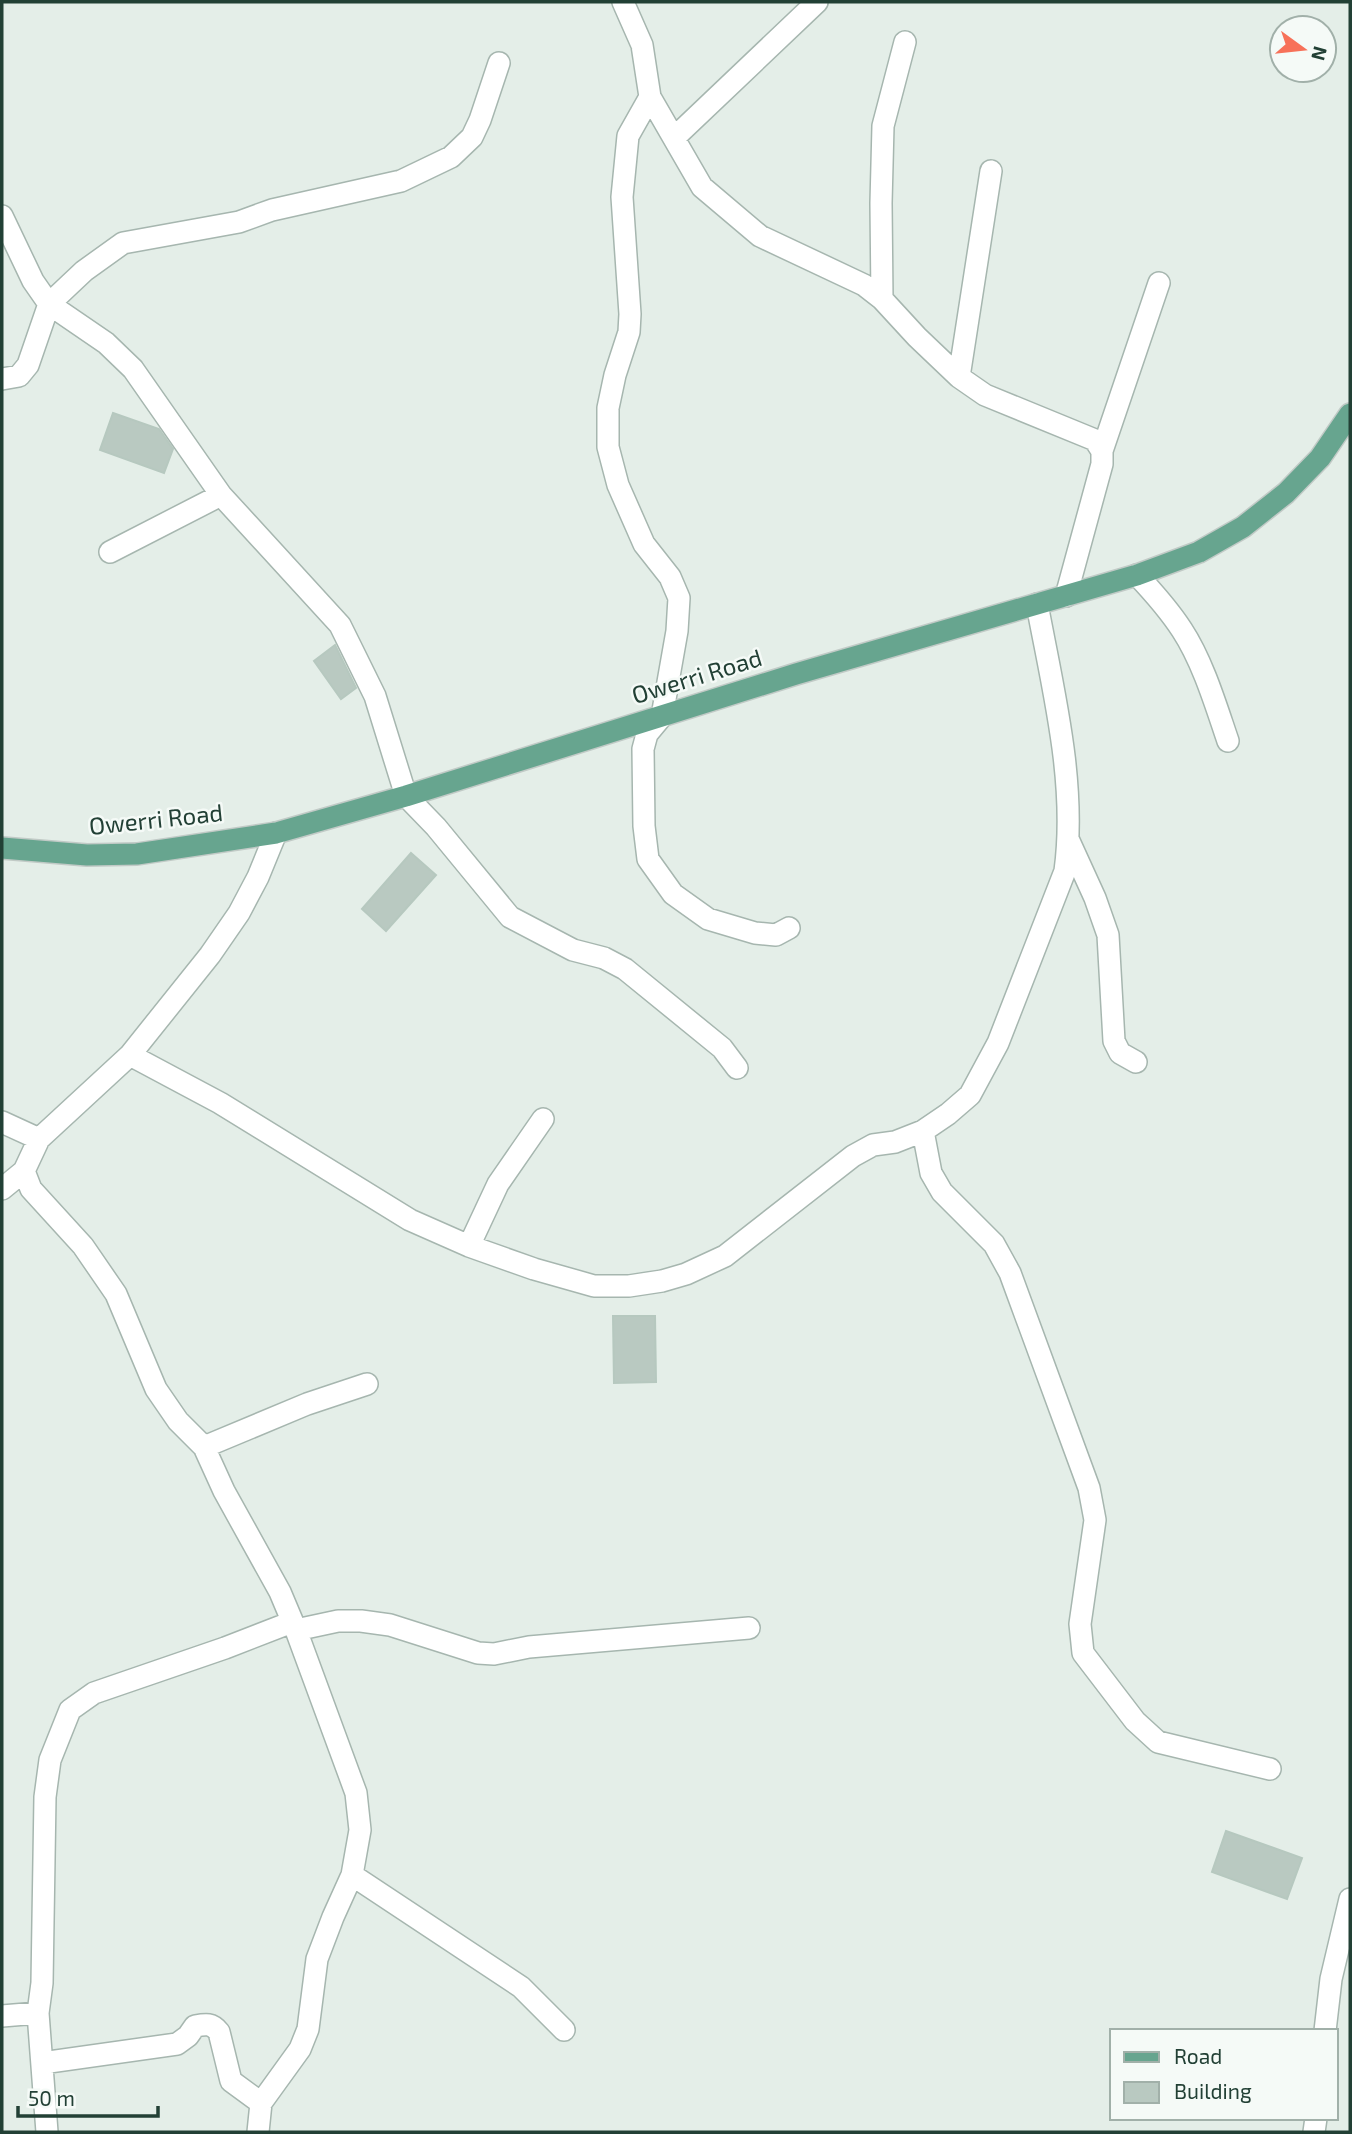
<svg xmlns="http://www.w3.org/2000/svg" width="1352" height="2134" font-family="'Exo 2',sans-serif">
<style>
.building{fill:#b9c9c1;stroke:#b6c8bf;stroke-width:2}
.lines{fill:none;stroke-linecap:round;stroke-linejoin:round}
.minor-casing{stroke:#a6b6af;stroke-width:24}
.major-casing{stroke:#c1cac6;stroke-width:24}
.minor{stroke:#fff;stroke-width:21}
.major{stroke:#67a58f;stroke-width:21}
.labels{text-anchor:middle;stroke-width:5;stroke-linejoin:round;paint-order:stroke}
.street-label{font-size:24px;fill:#224035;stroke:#f5faf7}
</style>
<rect width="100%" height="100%" fill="#e4eee8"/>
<path class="building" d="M113 413 159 429 173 449 164 473 100 450Z
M335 645 356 688 341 699 314 661Z
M411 853 436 875 386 931 362 909Z
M613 1316H655L656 1382 614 1383Z
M1226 1831 1302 1858 1287 1899 1212 1872Z"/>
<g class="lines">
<defs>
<path id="minor" d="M623 2 642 45 650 97 702 187 760 236 864 285 882 299 917 337 959 377 985 395 1095 440 1102 451V464L1066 596
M650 97 628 136 622 197 630 314 629 332 615 375 608 408V447L618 485 644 544 670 577 679 598 677 631 662 716 647 734 643 749 644 826 648 859 673 894 708 919 755 933 776 935 789 928
M674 138 817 2
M2 216 33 281 49 304 106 343 133 369 221 495 340 625 375 696 406 796 436 827 510 917 573 950 604 958 625 969 722 1048 737 1068
M882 299 881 203 883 126 905 42
M959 377 991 171
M2 379 19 376 28 365 49 304 84 271 123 243 239 222 272 210 401 181 451 157 472 137 480 120 499 63
M1102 451 1159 283
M110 552 221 495
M1137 575C1154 593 1169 610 1182 630 1203 662 1216 706 1228 741
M1069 841 1095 898 1108 935 1114 1041 1120 1053 1136 1062
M130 1055 220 1103 410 1220 469 1246 534 1269 594 1286H629L662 1281 686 1274 725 1256 853 1156 873 1145 895 1142 923 1131 948 1114 970 1095 998 1043 1065 871C1077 783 1053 690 1037 604
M2 1122 39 1139 130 1055 210 955 239 913 258 877 276 833
M923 1131 931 1173 942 1192 994 1244 1010 1273 1089 1488 1095 1520 1080 1624 1083 1653 1135 1721 1158 1742 1270 1769
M39 1139 24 1171 31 1189 83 1246 116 1294 156 1389 178 1421 204 1447 224 1491 280 1592 296 1630 356 1793 360 1830 352 1875 333 1917 317 1959 308 2029 300 2049 261 2103 258 2132
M2 1189 24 1171
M469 1246 498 1184 543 1119
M204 1447 307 1404 367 1384
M296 1630 338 1621H361L390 1625 478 1653 494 1654 529 1647 749 1628
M352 1875 521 1987 564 2030
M2 2016 38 2013
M1325 2031 1331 1979 1350 1899
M42 2063 177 2044 188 2036 195 2026C206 2024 212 2023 219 2032L231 2081 261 2103
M47 2132 38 2013 42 1983 45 1797 50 1760 70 1710 94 1693 225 1648 292 1622
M1314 2132 1316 2118"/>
<path id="major" d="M2 848 87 855 137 854 276 833 406 796 796 674 1137 575 1199 552 1243 527 1286 493 1320 458 1350 414"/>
</defs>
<use href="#minor" class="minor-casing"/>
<use href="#major" class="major-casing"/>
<use href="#minor" class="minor"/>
<use href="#major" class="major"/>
</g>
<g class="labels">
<g class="street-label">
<text transform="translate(697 677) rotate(-17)" y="8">Owerri Road</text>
<text transform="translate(156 820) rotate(-6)" y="8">Owerri Road</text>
</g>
</g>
<rect width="1352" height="2134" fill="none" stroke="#224035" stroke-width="7"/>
<rect x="1110" y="2029" width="228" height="91" fill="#f5faf7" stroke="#a1b0a9" stroke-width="2"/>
<rect x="1124" y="2052" width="35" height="10" fill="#67a58f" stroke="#a1b0a9" stroke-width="2"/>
<text x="1174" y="2064" font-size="21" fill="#224035">Road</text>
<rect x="1124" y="2082" width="35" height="21" fill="#b9c9c1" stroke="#a1b0a9" stroke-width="2"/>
<text x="1174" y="2099" font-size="21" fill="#224035">Building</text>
<g transform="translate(1303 49) rotate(105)"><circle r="33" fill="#f5faf7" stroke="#a1b0a9" stroke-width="2"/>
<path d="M0-5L12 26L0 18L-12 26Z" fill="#f77159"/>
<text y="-10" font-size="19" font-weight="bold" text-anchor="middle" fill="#224035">N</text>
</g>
<path d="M18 2106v10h140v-10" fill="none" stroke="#224035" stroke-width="3.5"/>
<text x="28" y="2106" font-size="21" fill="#224035" stroke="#f5faf7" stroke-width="5" paint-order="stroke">50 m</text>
</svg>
